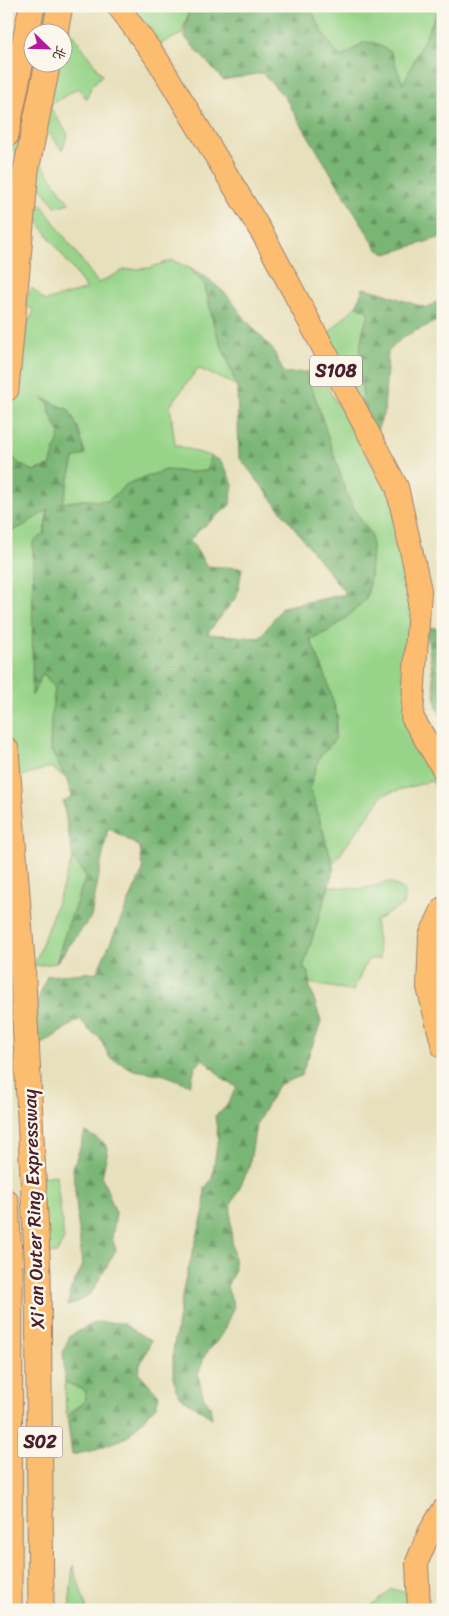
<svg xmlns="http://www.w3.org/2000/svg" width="449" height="1616" font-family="Sriracha,'LXGW WenKai TC',sans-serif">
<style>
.green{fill:#97d489;stroke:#707a5a;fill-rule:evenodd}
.forest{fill:url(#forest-firs);stroke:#626a50}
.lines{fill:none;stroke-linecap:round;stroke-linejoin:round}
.primary-casing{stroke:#988074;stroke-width:24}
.motorway-casing{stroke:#988074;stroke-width:27}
.primary{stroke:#fcbd6f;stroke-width:22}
.motorway{stroke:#fcbd6f;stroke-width:25}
.labels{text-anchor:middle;stroke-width:5;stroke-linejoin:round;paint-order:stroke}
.shield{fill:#fbf7ec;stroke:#7f6065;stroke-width:1}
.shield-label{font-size:18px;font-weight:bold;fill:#4a1f2b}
.street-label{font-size:19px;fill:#4a1f2b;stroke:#fbf7ec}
</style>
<defs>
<pattern id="forest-firs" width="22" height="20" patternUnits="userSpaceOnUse" patternTransform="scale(1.25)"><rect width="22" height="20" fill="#79b675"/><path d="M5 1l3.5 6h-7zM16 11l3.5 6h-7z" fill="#659360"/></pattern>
</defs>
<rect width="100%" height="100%" fill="#fbf7ec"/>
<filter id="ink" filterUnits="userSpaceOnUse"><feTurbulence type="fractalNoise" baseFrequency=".02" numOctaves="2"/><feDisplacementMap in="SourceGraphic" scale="10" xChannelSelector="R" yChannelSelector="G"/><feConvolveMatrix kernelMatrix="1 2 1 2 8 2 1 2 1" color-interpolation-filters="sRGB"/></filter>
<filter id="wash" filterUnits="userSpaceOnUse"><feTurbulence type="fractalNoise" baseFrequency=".0096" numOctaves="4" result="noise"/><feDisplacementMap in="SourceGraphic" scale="20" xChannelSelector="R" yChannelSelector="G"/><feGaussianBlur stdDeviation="1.12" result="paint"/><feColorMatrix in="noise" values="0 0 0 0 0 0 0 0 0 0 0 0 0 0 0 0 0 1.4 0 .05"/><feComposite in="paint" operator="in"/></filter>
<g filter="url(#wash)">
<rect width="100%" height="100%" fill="#e7e0bc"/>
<path class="green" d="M38 6H53L102 75 91 87 87 99 78 88 49 106 68 134 62 150 10 83ZM32 32H62V62H32Z
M112 6H182L188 14 182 34 145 51Z
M309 6H440L403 85 391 52 364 42 344 56 338 55 323 33Z
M6 116 33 151 69 203 56 207 6 140Z
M6 156 98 283 124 270 149 268 172 260 187 267 205 285 214 326 237 386 198 368 170 406 175 445 210 456 208 471 189 472 165 470 127 484 108 501 82 500 63 503 74 459 85 454 69 410 46 400 50 403V413L61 434 50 466 34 471 21 465 6 450V367L34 311 24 303 32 288 45 301 87 289 6 178Z
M357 305 369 313 363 331 358 361 363 398 354 410 316 345Z
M318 371 402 516 424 708 443 743V801L432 781 384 794 333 864 310 787 319 758 335 739 337 716 326 677 310 639 329 631 346 618 365 600 369 587 372 548 371 534 356 513 346 493 316 400 305 372Z
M48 509 44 534 33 694 42 672 55 688 51 720 50 749 66 778 50 767 13 779 6 834V533L21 527Z
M73 858 86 876 66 931 56 963 34 966Z
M389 882 405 890 403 905 375 921 380 959H368L353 991 309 983V973L303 968 329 886 360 889Z
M56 1175 64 1239 57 1253 27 1255 26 1296 6 1297V1292L37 1228 32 1178Z
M65 1382 86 1391 84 1403 66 1414Z
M73 1565 87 1610H69Z
M392 1589 421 1597V1610H367Z"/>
<path class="forest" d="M182 6H309L323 33 338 55 344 56 364 42 375 43 391 52 403 84 437 12 440 6H443L442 237 386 254 377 249 284 96 262 73 223 80 184 36 188 14Z
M187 267 206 277 227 295 247 321 273 350 284 373 305 372 316 400 346 493 356 513 371 534 372 548 369 587 365 600 346 618 329 631 310 639 326 677 337 716 335 739 319 758 310 787 334 869 303 968 309 973V983L321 1022 301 1076 278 1085 256 1125 249 1168 231 1205V1231L235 1269 227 1287 234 1306 222 1335 205 1355 198 1375 203 1396 210 1406 212 1418 179 1396 173 1378V1351L184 1285 204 1211 205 1188 212 1179 218 1137 215 1116 226 1107 237 1087 224 1080 203 1059 195 1068 190 1085 165 1075 134 1070 110 1058 99 1037 90 1031 80 1019 47 1041 16 1057 47 976 97 972 143 870 140 847 108 828 91 917 56 963 66 931 86 876 73 858 63 802 72 796 66 778 50 749 51 720 55 688 43 673 32 696 33 542 44 534 48 510 21 527 6 533V450L21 465 34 471 50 466 60 434 50 413 49 403 42 398 69 410 78 428 85 454 74 459 63 503 82 500 108 501 127 484 165 470 189 472 207 471 210 456 221 461 233 484 230 505 196 533 190 540 207 566 242 568 237 596 207 634 260 638 282 607 346 594 239 457 237 386 214 326 205 285Z
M363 288C386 292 406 303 428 308L443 297V318L403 337 388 352 384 412 373 441 354 410 363 397 358 361 363 331 369 313 357 305Z
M426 627 443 629V720L437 708Z
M85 1132 103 1142 108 1149 102 1177 116 1213 112 1238 116 1250 92 1292 83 1299 68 1306 70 1291 82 1267 73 1168Z
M96 1322 122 1323 151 1341 140 1365 139 1373 159 1395 156 1406 127 1437 91 1451 72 1455 67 1416 84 1403 86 1391 65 1382 63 1351 70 1336Z"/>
</g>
<g filter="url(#ink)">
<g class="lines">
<defs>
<path id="primary" d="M118 6 157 59 265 238 397 487 420 590 412 717 443 769
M443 908 430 936 428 987 443 1047
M419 1610 417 1562 430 1531 443 1510"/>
<path id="motorway" d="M55 32 60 6
M6 135 32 6
M6 389 26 170 48 62
M6 750 22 961 38 1274 41 1610
M6 1202 10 1271 9 1610"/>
</defs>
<use href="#primary" class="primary-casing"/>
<use href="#motorway" class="motorway-casing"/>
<use href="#primary" class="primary"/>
<use href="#motorway" class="motorway"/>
</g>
</g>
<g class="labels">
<g class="shield">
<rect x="310" y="355.5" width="52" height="31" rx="4"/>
<rect x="17.5" y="1426.5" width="45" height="31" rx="4"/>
</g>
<g class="shield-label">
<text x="336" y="377">S108</text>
<text x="40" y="1448">S02</text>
</g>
<g class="street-label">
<text transform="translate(33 1209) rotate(-92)" y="7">Xi'an Outer Ring Expressway</text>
</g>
</g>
<rect width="449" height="1616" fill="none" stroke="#fbf7ec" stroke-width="25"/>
<g transform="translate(48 48) rotate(113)"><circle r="24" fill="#fbf7ec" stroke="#b4a19f"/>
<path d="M0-4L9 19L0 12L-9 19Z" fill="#b5179e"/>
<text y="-8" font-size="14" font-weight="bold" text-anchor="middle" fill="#4a1f2b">北</text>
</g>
</svg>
